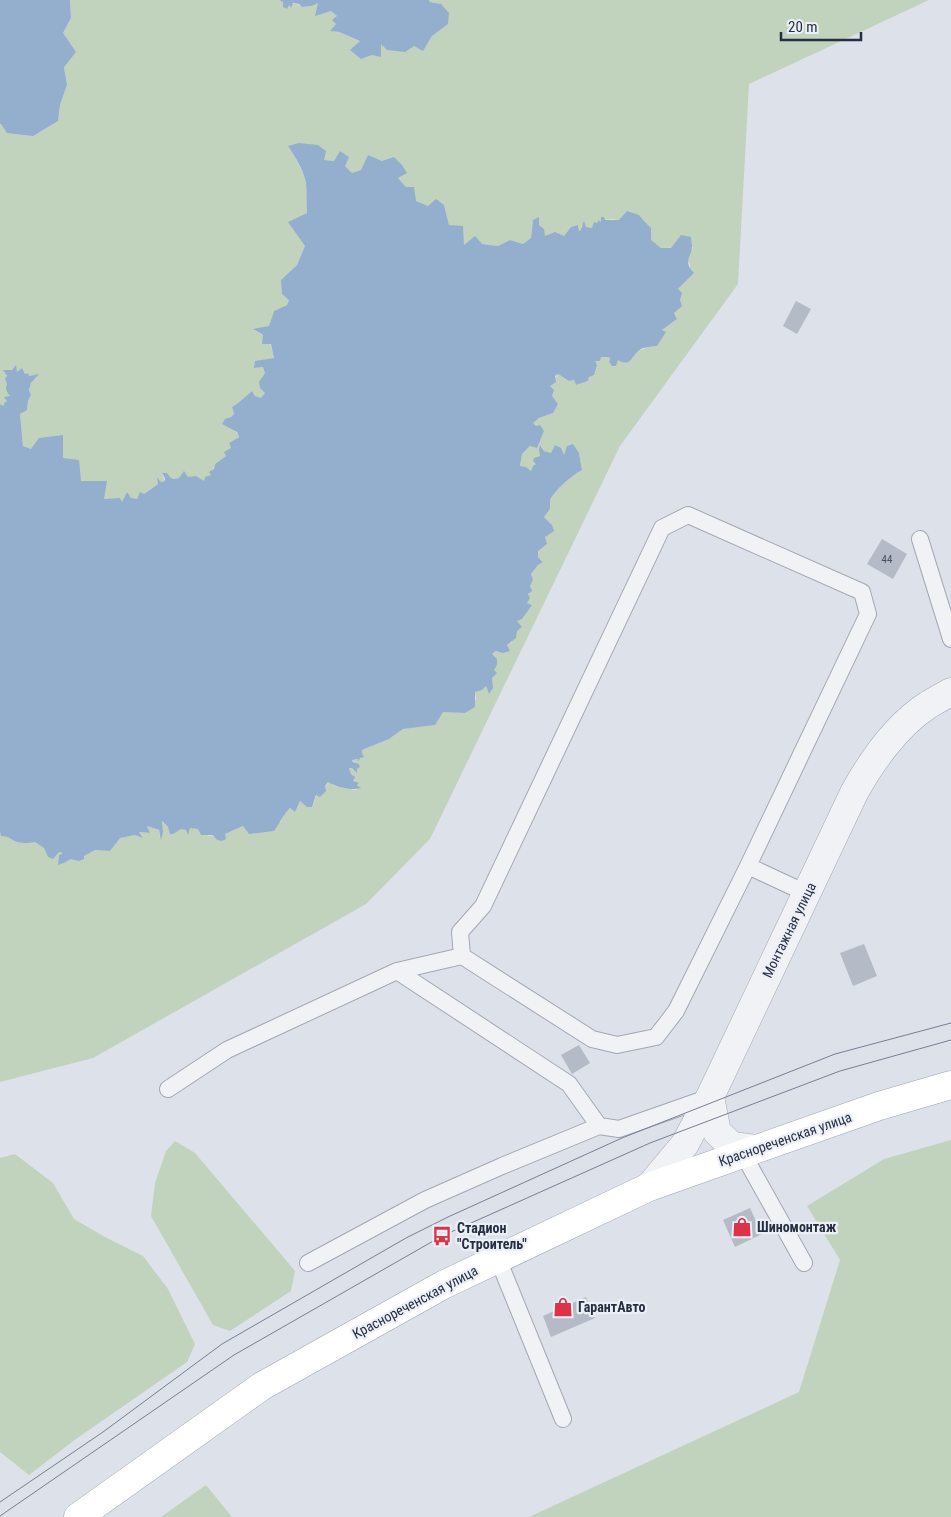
<svg xmlns="http://www.w3.org/2000/svg" width="951" height="1517" font-family="'Roboto Condensed',sans-serif">
<style>
.green{fill:#c2d3bd}
.water{fill:#94afcd}
.building{fill:#b4bac6}
.lines{fill:none;stroke-linecap:round;stroke-linejoin:round}
.service-casing{stroke:#a2a8b3;stroke-width:18}
.minor-casing{stroke:#a2a8b3;stroke-width:29}
.tertiary-casing{stroke:#a2a8b3;stroke-width:29}
.primary-casing{stroke:#9ba5b6;stroke-width:29}
.service{stroke:#f0f2f6;stroke-width:16}
.minor{stroke:#f0f2f6;stroke-width:28}
.tertiary{stroke:#f0f2f6;stroke-width:28}
.primary{stroke:#fff;stroke-width:28}
.tram{stroke:#758094;stroke-width:1}
.labels{text-anchor:middle;stroke-width:4.5;stroke-linejoin:round;paint-order:stroke}
.number-label{font-size:11px;fill:#495262}
.street-label{font-size:14px;fill:#252f41;stroke:#ecf0f6}
.poi-label{font-size:14px;font-weight:bold;fill:#252f41;stroke:#ecf0f6;text-anchor:start}
</style>
<rect width="100%" height="100%" fill="#dde1e9"/>
<path class="green" d="M70 0H279C282 1 286 4 289 4 294 4 297 3 302 7L312 6 318 3 326 12 331 11 337 16V24L331 31 339 32 360 41 361 59 372 55 381 43 414 46 423 50 432 36 441 4 430 2 429 0H929L749 84 738 284 620 446 430 839 366 904 93 1058 0 1082V832L1 836C9 836 11 840 17 842 23 844 30 843 35 842L44 848 48 857 60 851 64 853 59 855 58 864 64 863 71 859 83 856 95 850 110 851 119 838 135 835 143 837 139 832 149 833 147 826 159 830 160 838 161 821 168 827 173 834 181 828 187 830 188 833 189 827 198 829 209 836 225 834 243 826 281 822 284 815 290 808 295 812 300 801 312 807 317 795 329 782 334 786 356 790 360 787 353 781 349 768H352L356 772 357 769 360 767 352 760 358 759V761L362 750 389 739 403 729 415 727 443 711 465 713 476 699 475 692 486 686 489 693 494 670 492 654 512 642 517 621 532 605 527 603C528 593 533 583 531 573L538 565 543 561 538 557V550L552 525 544 517 550 509C550 506 550 503 550 501 552 492 574 474 582 470L579 453 564 456 555 445 551 453 544 451 541 445V457L531 471 520 466 522 454 530 446 538 443 544 431 532 423 539 418 553 413 552 396 550 386 558 374 569 381 574 380 576 385 588 381 594 361 601 357H609L610 360 632 359C638 348 646 348 657 346L665 332 662 330 677 319 674 313 680 300 678 289 690 277V265L687 259 693 247 661 248 619 220C612 219 607 218 601 222L598 220V223L592 228 586 227 583 223V228L580 231H579L578 225 571 227 564 236H545L539 225V218L533 220 531 238 523 244 510 240 498 246 482 244 463 245 449 225 444 205 428 206 415 201 406 187 398 178 361 170 352 173 345 166 341 151 334 161 323 160 288 146C296 158 303 170 306 184 307 193 306 203 307 213L289 222 305 246 297 265 281 280 289 300 287 305 274 311 269 326 254 330C269 338 271 342 274 358L255 362V368L263 366 265 373V393L261 399 255 396 252 391 238 403 232 407 234 414 231 417 225 420C229 426 236 430 239 437L229 443 231 448 226 456 215 464 211 475 204 482 179 478 174 479 171 478 169 475 162 473 165 481 161 482 158 478V484L137 499 131 498 122 502 104 499 81 481 63 458V435L31 449 23 446 20 414 27 409 28 401 31 395 29 390 31 383 38 375 29 376 16 372 15 366 12 370 4 371C9 378 8 387 10 396L4 407 0 404V124L58 120 60 105 67 85 64 67 63 33 71 18Z
M951 1140V1517H529L799 1392 840 1260 807 1206 884 1159Z
M175 1141 195 1153 295 1271 291 1291 230 1331 213 1325 151 1216 155 1183 166 1151Z
M15 1154 53 1183 74 1219 105 1237 143 1256 168 1289 195 1344 187 1362 76 1439 29 1475 0 1452V1158Z
M206 1485 232 1517H161Z"/>
<path class="water" d="M0 0H70L71 18 63 33 76 52 64 67 67 85 60 105 58 121 33 136 7 133 1 124H0Z
M279 0H429L430 2 441 4 449 13 448 24 432 36 423 51 414 46 405 52 387 50 381 44V57L372 55 361 59 350 50 360 41 339 32 330 31 336 24 332 20 337 16 331 11 315 16 318 3 312 6 302 7 299 4 293 3 291 8 289 5 287 9 283 7V2Z
M299 143 318 145 326 151 324 160 334 161 340 151 349 157 345 166 352 173 361 170 368 155 382 161 394 157 402 165 407 173 398 178 406 187H414L416 201 428 206 436 199 444 205 449 225 463 226 464 245 475 236 482 244 498 246 510 240 523 244 531 238 533 220 539 217V225L544 229 545 236 555 232 564 236 571 227 578 225 579 231H580C583 228 582 224 584 221L586 227 592 228 594 222 598 223V220L601 222V217H604L605 220H619L627 211 639 215 644 221 651 228V240L661 248H671L681 235 691 237C691 240 692 243 692 246 692 257 682 261 694 273L678 289 682 293 680 300 682 306 674 313 677 319 662 330 666 332 657 346C652 347 645 347 641 349 631 355 632 368 618 360L616 366H612L609 362 610 360 609 357H601L600 361H595L597 365 594 375 589 377 588 381 576 385 574 380 569 381 558 374 555 376 556 382 550 386 554 390 552 396 558 404 553 413 539 418 533 423 536 426 540 425 544 431 537 448 530 446 522 454 520 466 526 467 531 471 533 466 536 464 533 461 534 458 540 456 539 450 540 445 544 451 551 453 555 445 561 448 564 455 567 446 573 444 579 453 582 470C574 474 552 492 550 501 550 503 550 506 550 509L544 517 552 525 554 531 545 537 547 544 538 551V557L543 562 538 565 531 574 533 580 530 586 532 591 528 594 530 598 527 603 532 605 522 619 517 621 522 627 517 631 516 638 507 645 510 651 503 653 496 651 492 654 497 659V665L494 670 497 673 492 678 493 688 489 694 486 686 482 690 475 692V707L465 713 443 712 435 725 403 729 389 739 362 750V753L364 757 360 758 358 762V759L352 760 353 762 359 764 360 767 357 769V773L352 768H349L351 774 355 777 353 781 359 783 357 785 361 788C352 791 336 787 328 782L325 786 326 791 320 797 316 795 312 807H307L300 801 295 812 290 808C283 815 280 823 274 831L249 834 243 826 225 834 226 839 222 841 217 840 213 835H201L198 829 190 828 188 835 186 830 181 829 173 834H170L168 827 162 821 163 832 161 840 159 830 147 826 150 833 139 832 143 838 135 835 120 838 110 851 95 850 84 856V859L79 861 71 859 64 863 58 865 59 855 63 853 59 852 53 859 48 857 44 848 35 842C30 843 23 844 17 842 11 840 9 836 1 836L0 832V404L4 406V403L7 401 4 397 10 396C6 391 5 389 7 384L5 379 7 376 3 370H12L16 365 17 372 22 368 25 374 28 373 29 376 39 374 31 383 29 390 31 395 28 401 27 410 20 414 23 446 31 449 39 438 63 435V458L79 460 81 481H107L104 499 120 498 122 502 127 492 131 498 137 499 140 492 144 494 158 484 157 477 161 482 165 481V478L162 473H167L171 478 174 479 179 478 184 471 188 477 196 476 204 481 205 477 211 475 209 472 214 469 215 464 226 456 224 452 231 448 229 443 239 437 237 432 222 424 225 419 231 417 234 414 232 407 238 403 252 391 255 396 261 398 265 393 260 388 259 382 265 373 263 367 254 368 255 361 274 358 271 344H262L263 335 253 329 269 326 274 311 287 305 289 300 282 294 281 280 297 265 305 246 288 222 307 213C306 203 307 193 306 183 303 169 296 158 288 146Z"/>
<path class="building" d="M796 301 811 309 797 334 783 326Z
M882 539 907 554 893 579 867 564Z
M864 944 877 976 853 986 840 953Z
M579 1045 590 1063 572 1074 561 1055Z
M750 1208 762 1234 735 1247 723 1220Z
M586 1297 595 1318 551 1337 543 1316Z"/>
<g class="lines">
<defs>
<path id="service" d="M688 515 862 592 868 614 748 866 676 1011 656 1037 617 1045 592 1039 462 956 460 932 483 906 662 528Z
M920 539 951 639
M748 866 806 893
M397 971 569 1084 599 1126
M168 1089 227 1050 397 971 462 956
M743 1154 804 1263
M498 1259 563 1419
M308 1263 425 1200 502 1166 599 1126 619 1129 710 1097"/>
<path id="minor" d="M710 1097 717 1132 732 1146 756 1149"/>
<path id="tertiary" d="M649 1187 685 1144 710 1097 854 793C871 762 897 725 928 705 935 701 943 696 951 692"/>
<path id="primary" d="M78 1517 262 1386 443 1285 649 1187 879 1106 951 1085"/>
</defs>
<use href="#service" class="service-casing"/>
<use href="#minor" class="minor-casing"/>
<use href="#tertiary" class="tertiary-casing"/>
<use href="#primary" class="primary-casing"/>
<use href="#service" class="service"/>
<use href="#minor" class="minor"/>
<use href="#tertiary" class="tertiary"/>
<use href="#primary" class="primary"/>
<path class="tram" d="M0 1502 103 1432 222 1344 406 1238 448 1217 622 1138 835 1054 951 1023
M0 1516 234 1355 442 1236 650 1143 840 1071 951 1040"/>
</g>
<defs>
<symbol id="shop-bare" viewBox="-9 -9 18 18"><path d="M-5-2.5h2.3a2.7 3.5 0 0 1 5.4 0H5L5.5 6h-11ZM-1.5-2.5h3a1.5 2.3 0 0 0-3 0Z" fill="#dc334b" stroke="#ecf0f6" stroke-width="2.5" paint-order="stroke"/></symbol>
<symbol id="bus-bare" viewBox="-9 -9 18 18"><path d="M-5-6H5V4H4V6H2V4H-2V6H-4V4H-5ZM-3.5-4V0h7V-4ZM-3.5 1.2v1.5H-2V1.2ZM2 1.2v1.5H3.5V1.2Z" fill="#dc334b" stroke="#ecf0f6" stroke-width="2.5" paint-order="stroke"/></symbol>
</defs>
<g fill-rule="evenodd">
<use href="#shop-bare" x="728" y="1213" width="28" height="28"/>
<use href="#bus-bare" x="428" y="1222" width="28" height="28"/>
<use href="#shop-bare" x="549" y="1293" width="28" height="28"/>
</g>
<g class="labels">
<g class="number-label">
<text x="887" y="563">44</text>
</g>
<g class="street-label">
<text transform="translate(789 930) rotate(-64)" y="5">Монтажная улица</text>
<text transform="translate(785 1139) rotate(-19)" y="5">Краснореченская улица</text>
<text transform="translate(415 1302) rotate(-28)" y="5">Краснореченская улица</text>
</g>
<g class="poi-label">
<text x="757" y="1232">Шиномонтаж</text>
<text x="457" y="1233">Стадион<tspan x="457" dy="16">"Строитель"</tspan></text>
<text x="578" y="1312">ГарантАвто</text>
</g>
</g>
<path d="M781 32v8h80v-8" fill="none" stroke="#252f41" stroke-width="2.5"/>
<text x="788" y="32" font-size="15" fill="#252f41" stroke="#ecf0f6" stroke-width="4" paint-order="stroke">20 m</text>
</svg>
